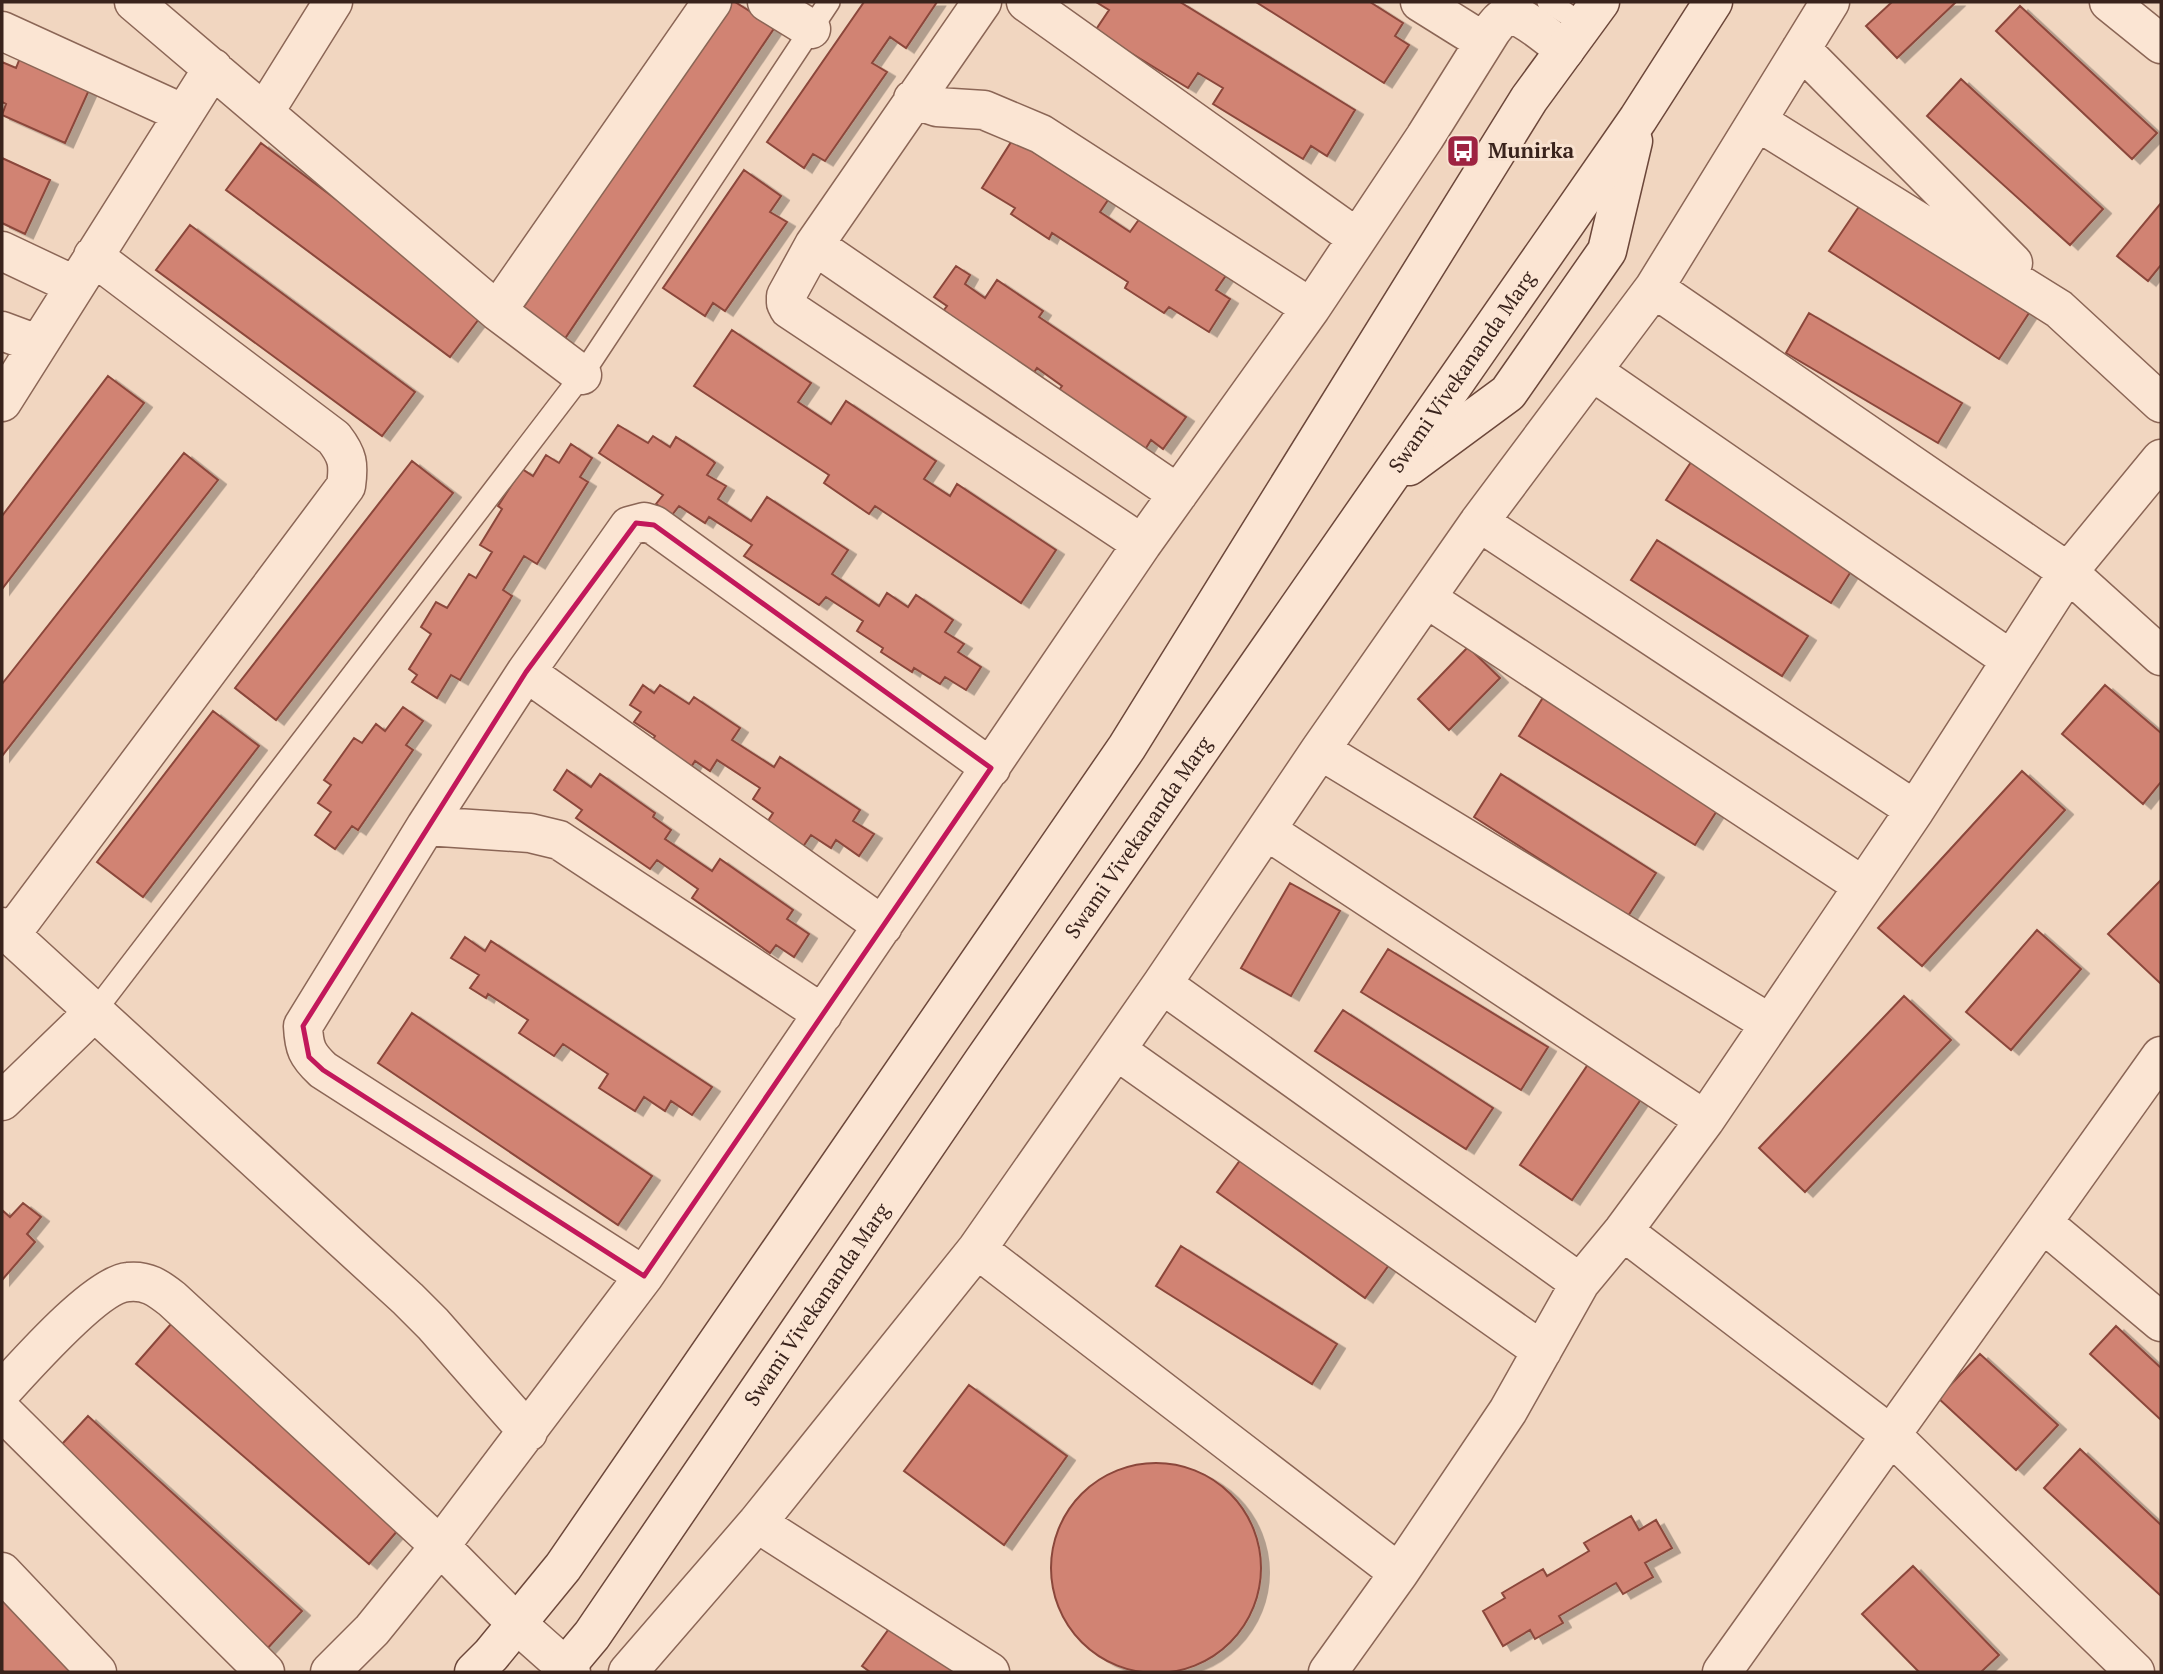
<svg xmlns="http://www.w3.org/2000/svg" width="2163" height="1674" font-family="'PT Serif',serif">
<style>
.building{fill:#d18373;stroke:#8b473b;stroke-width:2;filter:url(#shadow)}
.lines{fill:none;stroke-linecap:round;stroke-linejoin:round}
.lane-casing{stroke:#8b6656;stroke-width:24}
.street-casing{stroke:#8b6656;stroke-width:41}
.secondary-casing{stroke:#6c473a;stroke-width:41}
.lane{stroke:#fbe5d3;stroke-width:21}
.street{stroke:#fbe5d3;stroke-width:38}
.secondary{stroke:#fbe5d3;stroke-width:38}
.marked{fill:none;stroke:#c2185b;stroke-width:5;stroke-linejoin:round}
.labels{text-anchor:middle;stroke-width:6;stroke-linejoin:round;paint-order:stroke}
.poi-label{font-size:21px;font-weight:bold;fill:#39231c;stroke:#f8e2d0;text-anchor:start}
.street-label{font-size:21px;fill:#39231c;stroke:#f8e2d0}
</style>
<defs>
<filter id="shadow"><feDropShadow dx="8" dy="4.5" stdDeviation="0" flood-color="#0004"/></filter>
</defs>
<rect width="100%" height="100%" fill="#f1d6c0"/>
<path class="building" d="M728 2H735L775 27 564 340 521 311Z
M864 2H937L906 48 890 37 872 63 887 72 825 161 813 154 804 168 767 142Z
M1096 2H1180L1355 110 1327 156 1311 146 1303 159 1213 104 1223 88 1198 73 1188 88 1095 31 1109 10Z
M1256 2H1370L1403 23 1395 36 1409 45 1384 83Z
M1892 2H1956L1897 58 1866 26Z
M2020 6 2157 133 2132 159 1996 31Z
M20 58 89 90 65 143 2 115 6 104 2 102V62L16 68Z
M1961 79 2103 209 2070 245 1927 116Z
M1013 139 1108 200 1100 212 1130 232 1140 218 1227 274 1216 290 1230 299 1209 332 1169 307 1164 313 1125 288 1128 282 1052 233 1049 239 1011 214 1015 208 982 188Z
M261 143 485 311 450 357 226 190Z
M2 158 50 180 25 234 2 223Z
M744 170 781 196 770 212 787 222 725 311 713 303 705 316 663 288Z
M2161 203V265L2148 281 2117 256Z
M1860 205 2029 313 1999 359 1829 251Z
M190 225 415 392 382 436 156 270Z
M956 266 970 275 965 284 985 298 997 280 1043 311 1039 317 1186 417 1163 449 1151 440 1143 453 1053 398 1062 386 1037 368 1031 377 936 320 947 306 934 297Z
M1809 313 1962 403 1938 443 1786 353Z
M732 330 811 383 798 402 831 424 846 401 936 461 924 479 950 496 957 484 1056 550 1021 603 875 506 869 514 824 483 829 475 694 386Z
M108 376 144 403 2 589V516Z
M618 425 648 443 653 436 670 447 676 437 713 461 715 463 707 475 726 486 718 499 751 521 767 497 848 550 832 574 879 606 887 593 908 607 916 595 953 620 945 632 964 644 958 652 981 667 966 690 945 677 940 684 914 668 912 672 881 652 883 648 857 631 863 621 826 597 819 605 744 556 752 545 709 517 705 523 679 506 672 515 656 504 663 495 599 453Z
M571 444 592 458 580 477 588 482 537 564 524 556 503 590 512 596 460 680 451 675 437 698 412 682 417 675 409 669 431 634 421 627 436 602 447 608 469 574 476 578 492 552 480 545 502 509 498 506 522 469 533 476 546 455 559 463Z
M184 453 218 480 2 756V684Z
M1693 459 1857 562 1831 603 1666 500Z
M412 461 453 493 276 720 235 688Z
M1657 540 1808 636 1782 676 1631 580Z
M1468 647 1500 678 1449 730 1418 699Z
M643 685 654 693 660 685 689 704 694 697 740 728 732 740 774 767 780 757 860 810 853 821 874 834 859 856 836 840 831 848 811 835 802 848 766 824 773 813 753 799 760 788 717 760 710 771 695 761 688 772 648 747 655 736 634 722 641 712 630 705Z
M2105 685 2161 733V782L2143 804 2062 734Z
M1544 696 1720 806 1695 845 1519 736Z
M403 707 423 721 406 745 413 750 358 830 352 826 335 849 315 835 331 812 318 803 331 785 324 780 354 738 362 743 376 724 385 731Z
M213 711 259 746 143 897 97 862Z
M567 770 591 787 600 774 655 813 653 817 671 830 665 839 712 871 720 859 793 910 787 919 809 934 794 957 776 945 770 953 692 898 698 889 657 860 650 869 576 818 582 810 554 790Z
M2022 771 2065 810 1922 966 1878 928Z
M1501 774 1656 873 1628 916 1474 817Z
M2160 881 2161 882V984L2108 934Z
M1290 883 1340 911 1291 996 1241 968Z
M2037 930 2081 969 2011 1050 1966 1012Z
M465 937 485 951 491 941 712 1087 692 1115 671 1101 665 1111 644 1097 635 1111 599 1088 608 1074 563 1044 554 1056 519 1033 528 1020 488 994 486 998 470 988 479 975 451 958Z
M1388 949 1548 1047 1521 1090 1361 992Z
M1904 996 1951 1040 1805 1192 1759 1148Z
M1343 1010 1493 1108 1466 1149 1315 1051Z
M412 1013 652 1176 618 1225 378 1063Z
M1593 1057 1646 1092 1572 1200 1520 1165Z
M1249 1148 1397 1254 1365 1298 1217 1192Z
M23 1203 41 1217 27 1234 35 1242 2 1280V1210L10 1217Z
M1181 1246 1337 1344 1312 1384 1156 1286Z
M171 1324 404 1523 369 1564 136 1364Z
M2116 1326 2161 1368V1420L2090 1354Z
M1980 1354 2058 1425 2016 1470 1938 1398Z
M969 1385 1067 1456 1004 1545 904 1471Z
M88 1416 302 1611 265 1651 51 1456Z
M2080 1449 2161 1525V1596L2044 1488Z
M1051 1568a105 105 0 1 1 210 0a105 105 0 1 1-210 0Z
M1631 1516 1639 1530 1656 1520 1672 1548 1645 1563 1653 1577 1623 1594 1616 1583 1559 1616 1563 1623 1535 1639 1530 1630 1503 1646 1483 1611 1505 1598 1502 1593 1543 1569 1547 1576 1589 1551 1584 1543Z
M1913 1566 1999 1655 1981 1672H1919L1862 1614Z
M2 1588 87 1672H4L2 1670Z
M891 1626 956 1672H870L862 1666Z"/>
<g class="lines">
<defs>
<path id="lane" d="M1548 2 1584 25
M95 1011 582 375 829 2"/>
<path id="street" d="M134 2 497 311 582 375
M767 2 811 29
M982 2 814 245 786 296V303L789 309 1142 544
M1026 2 1357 238
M1420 2 1484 42
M2109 2 2161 44
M2 31 184 114
M1801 49 2013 263
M913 99 937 107 984 110 1041 134 1311 308
M265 111 333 2
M1757 121 2059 309 2161 403
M814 245 1178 494
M2 251 74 285
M1654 288 2068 572 2161 656
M497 311 712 2
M2 331 37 344
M1592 371 2011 660
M2 402 213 68
M1479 522 1915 810
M1426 598 1863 886
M526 672 883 926
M1320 750 1769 1023
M426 826 530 833 559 840 823 1014
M1266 830 1705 1120
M2 927 408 1299 433 1324 528 1432
M11 934 346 486C349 464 348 456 334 438L93 256
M1162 984 1580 1283
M1116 1050 1542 1351
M2 1101 95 1011
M2043 1223 2161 1322
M1623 1231 1891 1435 2135 1672
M977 1249 1399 1573
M644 1276 323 1070C307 1055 304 1048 303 1026L426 826 526 672 629 526 644 522 654 525 991 768
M2 1391C25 1366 97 1284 128 1282 147 1280 158 1288 172 1299L440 1546 517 1624 571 1672
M2 1411 265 1672
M757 1523 990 1672
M2 1572 97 1672
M330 1672 372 1630 440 1546 644 1276 1142 544 1311 308 1425 137 1492 30C1496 25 1502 17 1508 15 1519 11 1555 43 1565 50
M628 1672 757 1523 977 1249 1162 984 1320 750 1479 522 1654 288 1830 2
M1328 1672 1399 1573 1508 1411 1580 1283 1623 1231 1705 1120 1915 810 2068 572 2161 459
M1722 1672 2161 1056"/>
<g id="secondary">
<path d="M1409 466 1508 393 1607 251 1633 141"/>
<path d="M474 1672 491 1655 563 1567 1127 747 1529 99 1600 2"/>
<path id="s1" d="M561 1672 592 1635 982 1063 1638 119 1713 2"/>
</g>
</defs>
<use href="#lane" class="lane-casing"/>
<use href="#street" class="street-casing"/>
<use href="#secondary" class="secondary-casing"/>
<use href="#lane" class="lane"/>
<use href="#street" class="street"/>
<use href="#secondary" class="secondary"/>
</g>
<path class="marked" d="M636 523 654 525 991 768 644 1276 323 1070 309 1057 303 1026 526 672Z"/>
<defs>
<symbol id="bus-square" viewBox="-11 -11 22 22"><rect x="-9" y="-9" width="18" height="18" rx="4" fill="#9e2341" stroke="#f8e2d0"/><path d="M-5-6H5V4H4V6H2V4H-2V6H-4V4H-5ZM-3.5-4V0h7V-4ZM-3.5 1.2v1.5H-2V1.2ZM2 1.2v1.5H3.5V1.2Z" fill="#fff"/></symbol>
</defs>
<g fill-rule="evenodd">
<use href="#bus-square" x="1444" y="132" width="38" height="38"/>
</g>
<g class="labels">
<g class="poi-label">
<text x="1488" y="158">Munirka</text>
</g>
<g class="street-label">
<text dy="7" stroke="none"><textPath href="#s1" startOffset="1582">Swami Vivekananda Marg</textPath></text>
<text dy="7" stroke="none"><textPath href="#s1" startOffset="1015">Swami Vivekananda Marg</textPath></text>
<text dy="7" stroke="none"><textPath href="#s1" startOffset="448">Swami Vivekananda Marg</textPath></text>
</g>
</g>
<rect width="2163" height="1674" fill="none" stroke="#39231c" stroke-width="7"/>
</svg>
